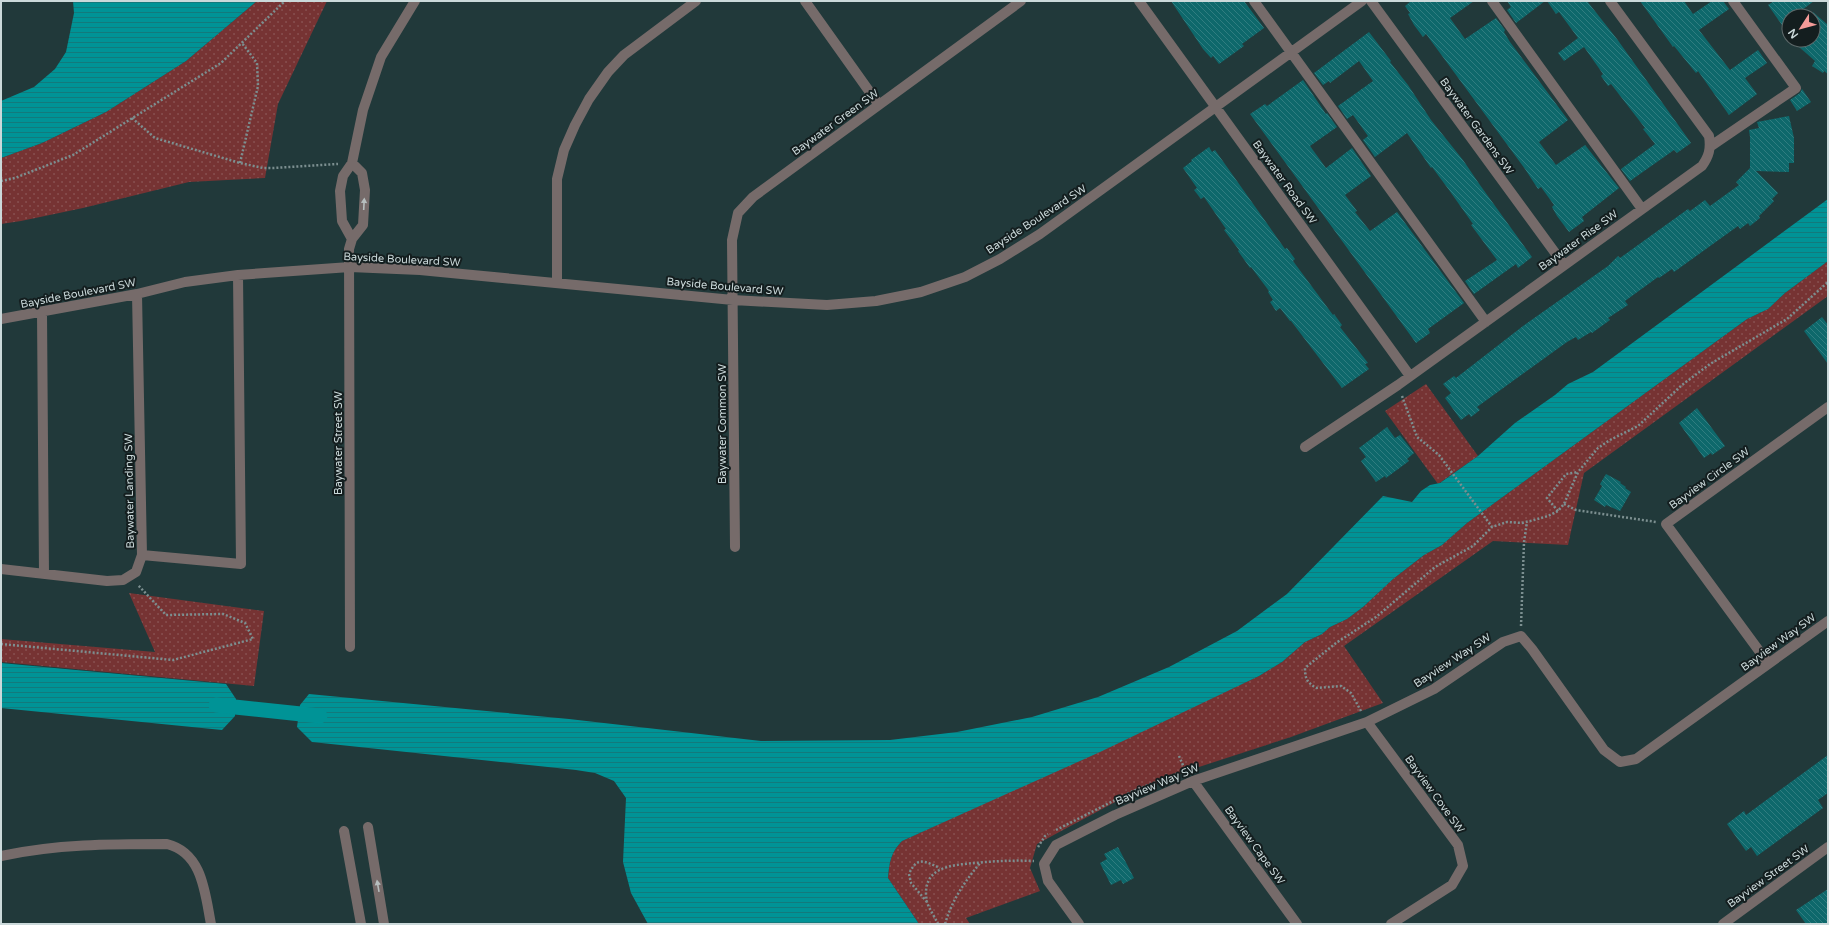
<svg xmlns="http://www.w3.org/2000/svg" width="1829" height="925" font-family="'Varela Round',sans-serif">
<style>
.park{fill:url(#park-dots)}
.water{fill:url(#water-rules)}
.lines{fill:none;stroke-linecap:round;stroke-linejoin:round}
.canal{stroke:#009396;stroke-width:15}
.building{fill:url(#building-back-hatch)}
.path{stroke:#7c8f90;stroke-width:2.5;stroke-dasharray:2 2;stroke-linecap:butt}
.minor{stroke:#766b6a;stroke-width:10}
.oneway{fill:#b6bebe}
.labels{text-anchor:middle;stroke-width:4;stroke-linejoin:round;paint-order:stroke}
.street-label{font-size:11px;fill:#cbd9da;stroke:#141e1f}
</style>
<defs>
<pattern id="park-dots" width="8" height="8" patternUnits="userSpaceOnUse"><rect width="8" height="8" fill="#763333"/><path d="M2 2h.1M6 6h.1" fill="none" stroke="#885050" stroke-width="1.8" stroke-linecap="round"/></pattern>
<pattern id="water-rules" width="6" height="5" patternUnits="userSpaceOnUse"><rect width="6" height="5" fill="#009396"/><path d="M0 2.5h6" fill="none" stroke="#127a7c"/></pattern>
<pattern id="building-back-hatch" width="6" height="6" patternUnits="userSpaceOnUse"><rect width="6" height="6" fill="#0e686b"/><path d="M-1 5l2 2M0 0l6 6M5-1l2 2" fill="none" stroke="#307d80"/></pattern>
</defs>
<rect width="100%" height="100%" fill="#21393a"/>
<path class="park" d="M257 1H327L278 104 265 178 189 182 83 208 21 221 1 224V158L42 143 106 112 186 61Z
M1828 261V296L1584 473 1568 545 1493 541 1344 646 1383 703 1291 737 1199 767 1132 793 1037 844 1030 868 1040 891 966 918 970 924H919L888 878C889 863 891 852 902 841L1259 676 1282 662 1305 642 1322 634 1330 627 1347 619 1363 607 1393 579 1424 555 1442 545 1467 523 1747 319 1768 309 1785 293Z
M1426 384 1478 456 1438 484 1385 411Z
M129 593 264 611 254 686 1 662V639L155 652Z"/>
<path class="water" d="M73 1H257L186 61 106 112 42 143 1 158V101L34 87 55 69 66 52 74 13Z
M1828 199V261L1785 293 1768 309 1747 319 1467 523 1442 545 1424 555 1393 579 1363 607 1347 619 1330 627 1322 634 1305 642 1282 662 1259 676 1100 752 902 841C891 852 889 863 888 878L919 924H648L631 893 623 862 626 798 614 781 595 773 576 770 312 742 297 727 300 705 309 694 569 719 761 741 890 740 957 732 1032 717 1098 697 1169 667 1237 631 1287 594 1383 496 1412 502 1421 491 1430 485 1440 483 1478 456 1515 423 1555 395 1568 384 1593 372Z
M1 663 226 684 236 699 235 716 222 730 1 708Z"/>
<g class="lines">
<path class="canal" d="M216 705 320 716"/>
</g>
<path class="building" d="M1171 1H1244L1264 28 1242 44 1244 46 1219 64 1213 56 1211 58 1203 49Z
M1411 1H1474L1450 18 1465 39 1496 18 1505 30 1504 32 1510 42 1568 120 1539 142 1556 165 1585 145 1619 188 1582 217 1584 221 1569 232 1557 216 1552 207 1554 205 1541 187 1538 189 1525 169 1426 34 1423 37 1414 25 1408 14 1410 13 1405 6Z
M1507 1H1545L1516 23 1507 10 1511 7Z
M1547 1H1587L1617 39 1691 143 1677 153 1674 150 1630 181 1621 169 1655 144 1643 129 1645 128 1611 84 1608 86 1601 76 1603 74 1584 47 1564 61 1558 53 1578 38 1559 12 1556 14Z
M1640 1H1684L1693 14 1712 1H1723L1729 9 1699 30 1730 70 1758 50 1767 63 1745 78 1757 94 1729 115 1698 71 1696 73 1674 46 1673 47Z
M1774 1H1814L1794 16H1789V20L1782 25 1768 5Z
M1813 12 1828 25V74L1824 71 1823 73 1812 66 1815 61 1798 46 1804 40H1813Z
M1369 32 1391 61 1390 62 1408 85 1431 120 1463 160 1480 185 1532 257 1518 268 1516 264 1474 294 1465 281 1497 260 1471 225 1473 224 1449 190 1432 167 1431 168 1407 133 1375 157 1363 140 1368 136 1353 115 1347 119 1338 106 1373 81 1359 61 1330 83 1329 81 1323 85 1314 73Z
M1303 80 1326 114 1327 113 1337 127 1310 146 1326 168 1352 148 1371 176 1345 195 1357 211 1355 212 1370 231 1397 212 1464 303 1428 329 1430 333 1416 343 1250 114 1265 104 1267 106Z
M1802 89 1811 102 1797 111 1790 100 1800 93Z
M1789 116 1794 138V163H1789V172L1756 171 1778 193 1772 199 1774 201 1759 216 1760 218 1750 226 1748 223 1740 229 1738 226 1674 272 1672 269 1659 278 1658 277 1625 301 1628 305 1608 318 1610 320 1592 333 1591 332 1578 340 1576 337 1567 342 1477 407 1480 410 1471 417 1469 414 1461 420 1445 398 1451 393 1443 384 1454 376 1456 378 1523 326 1608 266 1618 256 1620 258 1688 209 1690 211 1705 200 1710 206 1739 185 1736 182 1750 168V137L1749 130 1759 128 1757 122Z
M1209 147 1212 152 1215 150 1285 249 1287 248 1295 259 1293 261 1333 315 1334 314 1342 325 1340 327 1368 363 1365 364 1369 369 1342 388 1291 321H1290L1280 308 1276 311 1270 302 1273 300 1268 292 1269 291 1251 267 1250 268 1238 251 1239 250 1224 230 1226 229 1204 197 1201 199 1194 190 1197 188 1183 168 1192 161 1191 160Z
M1822 317 1828 325V364L1804 331Z
M1697 408 1725 446 1712 455 1711 453 1704 458 1679 423Z
M1387 427 1395 438 1400 435 1414 453 1407 459 1409 461 1386 478 1385 476 1376 482 1361 461 1366 457 1359 448Z
M1606 474 1621 482 1620 483 1626 487 1625 488 1631 492 1620 511 1606 505 1605 507 1594 500 1602 486 1600 484Z
M1828 755V793L1818 800 1823 808 1757 856 1751 847 1746 851 1727 824 1744 811 1746 815Z
M1118 847 1134 878 1123 884 1121 880 1111 885 1100 863 1107 859 1104 854Z
M1828 889V924H1806L1796 910Z"/>
<g class="lines">
<path class="path" d="M132 118 155 138 240 163 263 168H273L338 164
M240 163 258 86 257 63 242 43
M1 181 15 178 73 155 221 63 285 1
M1402 396 1417 437 1439 455 1492 527
M1564 504 1576 510 1656 522
M1558 511 1547 498 1566 474 1578 472
M1521 626 1524 542 1527 522
M1 644 173 660 253 639 245 623 223 614 166 615 138 585
M1361 711 1351 693 1341 686 1316 688C1307 682 1305 679 1305 668L1336 643 1376 617 1435 567 1473 546 1492 527 1507 522 1522 523 1534 520 1548 516 1558 511 1564 504 1578 472 1598 448 1610 440 1638 426 1682 385 1710 364 1787 319 1828 282
M1179 756 1185 770
M1056 830 1131 792 1178 773
M1038 847 1045 836 1048 834
M927 902 911 883 909 874C917 856 924 861 940 868
M938 924C935 917 929 909 927 902 920 867 951 865 975 863 995 861 1014 860 1034 861
M945 924C952 900 965 881 981 862"/>
<path class="minor" d="M805 1 879 105
M1139 1 1410 376
M1254 1 1486 322
M1371 1 1564 265
M1492 1 1642 209
M1711 146 1796 88 1733 1
M352 239 342 221 340 191 343 176 352 163 363 110 381 57 415 1
M557 283V179L564 150 575 125 589 99 608 72 624 55 696 1
M42 313 44 574
M1 319 137 294 185 282 238 275 350 267 420 270 733 300 827 305 876 301 921 292 965 277 1000 259 1040 234 1362 1
M1305 447 1398 385 1702 166C1709 156 1711 149 1709 136L1610 1
M735 547 732 240 738 213 753 197 1021 1
M142 555 241 564 238 275
M1 569 107 581 123 580 136 572 142 555 137 294
M350 647 349 249 352 239 363 225 365 190 362 173 352 163
M1768 663 1666 524 1828 407
M1367 722 1458 845 1463 866 1452 885 1391 924
M1193 781 1297 924
M368 827 384 924
M344 831 361 924
M1 856C56 844 111 844 167 844 203 853 205 894 211 924
M1079 924 1048 881 1044 864 1056 845 1115 815 1193 781 1367 722 1434 689 1503 642 1521 636 1532 649 1604 750 1620 762 1636 759 1828 621
M1723 924 1828 847"/>
</g>
<defs><path id="oneway-solid" d="M-6-.8H1V-3.2L6.5 0L1 3.2V.8H-6Z"/></defs>
<g class="oneway">
<use href="#oneway-solid" transform="translate(364 204) rotate(-87)"/>
<use href="#oneway-solid" transform="translate(378 886) rotate(-100)"/>
</g>
<g class="labels">
<g class="street-label">
<text transform="translate(835 122) rotate(-36)" y="4">Baywater Green SW</text>
<text transform="translate(1477 126) rotate(54)" y="4">Baywater Gardens SW</text>
<text transform="translate(1285 182) rotate(54)" y="4">Baywater Road SW</text>
<text transform="translate(1036 219) rotate(-33)" y="4">Bayside Boulevard SW</text>
<text transform="translate(1578 240) rotate(-36)" y="4">Baywater Rise SW</text>
<text transform="translate(402 259) rotate(3)" y="4">Bayside Boulevard SW</text>
<text transform="translate(725 286) rotate(5)" y="4">Bayside Boulevard SW</text>
<text transform="translate(78 293) rotate(-11)" y="4">Bayside Boulevard SW</text>
<text transform="translate(722 424) rotate(-90)" y="4">Baywater Common SW</text>
<text transform="translate(338 443) rotate(-90)" y="4">Baywater Street SW</text>
<text transform="translate(1709 478) rotate(-36)" y="4">Bayview Circle SW</text>
<text transform="translate(129 491) rotate(-91)" y="4">Baywater Landing SW</text>
<text transform="translate(1778 642) rotate(-36)" y="4">Bayview Way SW</text>
<text transform="translate(1452 660) rotate(-33)" y="4">Bayview Way SW</text>
<text transform="translate(1157 784) rotate(-23)" y="4">Bayview Way SW</text>
<text transform="translate(1435 794) rotate(54)" y="4">Bayview Cove SW</text>
<text transform="translate(1255 845) rotate(54)" y="4">Bayview Cape SW</text>
<text transform="translate(1768 876) rotate(-36)" y="4">Bayview Street SW</text>
</g>
</g>
<rect width="1829" height="925" fill="none" stroke="#cbd9da" stroke-width="4"/>
<g transform="translate(1801 28) rotate(234)"><circle r="19" fill="#141e1f" stroke="#5d696a"/>
<path d="M0-3L7 15L0 10L-7 15Z" fill="#f59b98"/>
<text y="-6" font-size="11" font-weight="bold" text-anchor="middle" fill="#cbd9da">N</text>
</g>
</svg>
